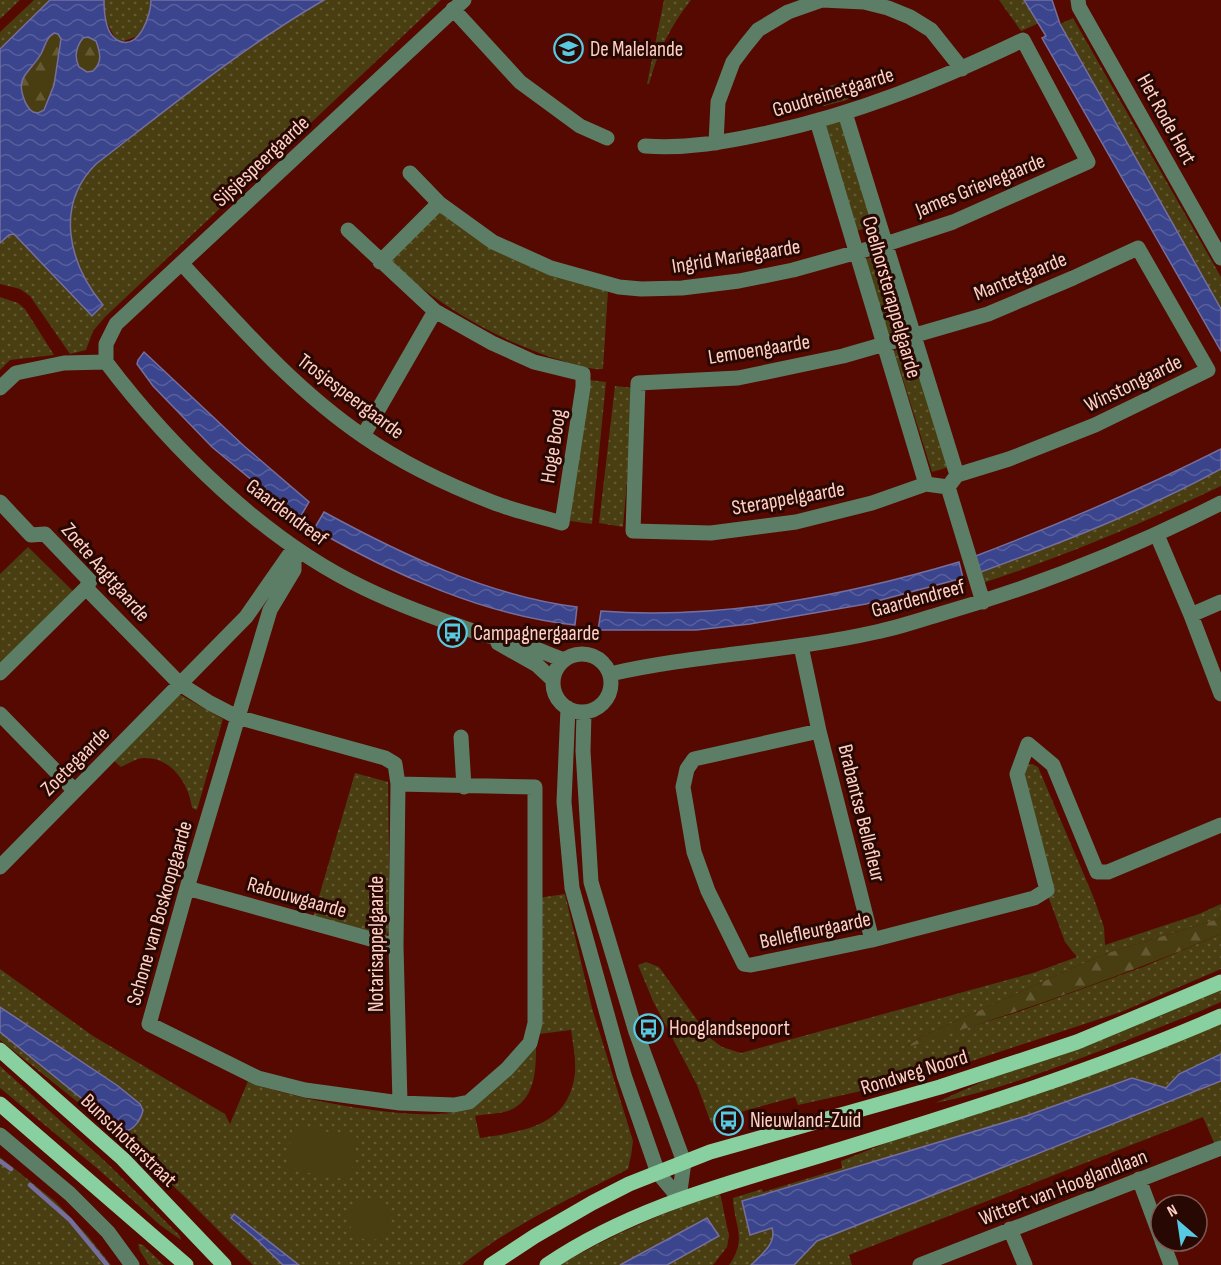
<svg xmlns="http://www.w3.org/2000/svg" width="1221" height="1265" font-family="'Sofia Sans Condensed',sans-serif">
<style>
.grass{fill:url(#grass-dots)}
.forest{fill:url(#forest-firs)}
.pitch{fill:#493e12}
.water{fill:url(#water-waves);stroke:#766f9e;stroke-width:1.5;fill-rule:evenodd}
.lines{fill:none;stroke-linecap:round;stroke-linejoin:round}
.stream{stroke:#766f9e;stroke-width:4.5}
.minor{stroke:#5c7e66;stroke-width:15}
.major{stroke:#88d09f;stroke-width:15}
.labels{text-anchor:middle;stroke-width:6;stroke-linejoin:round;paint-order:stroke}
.poi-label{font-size:21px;fill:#ffd0c5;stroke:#280803;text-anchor:start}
.street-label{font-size:21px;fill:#ffd0c5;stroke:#280803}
</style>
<defs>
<pattern id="grass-dots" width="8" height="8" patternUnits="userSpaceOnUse" patternTransform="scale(1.5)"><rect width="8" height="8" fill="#493e12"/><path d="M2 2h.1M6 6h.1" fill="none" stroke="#645933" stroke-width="1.8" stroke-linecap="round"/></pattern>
<pattern id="forest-firs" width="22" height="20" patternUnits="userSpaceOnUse" patternTransform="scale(1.5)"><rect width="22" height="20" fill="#493e12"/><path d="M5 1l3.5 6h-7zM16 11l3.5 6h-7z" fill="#645933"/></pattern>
<pattern id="water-waves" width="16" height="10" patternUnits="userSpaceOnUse" patternTransform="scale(1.5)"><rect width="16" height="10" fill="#3b458d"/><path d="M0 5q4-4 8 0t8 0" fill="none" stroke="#585f9c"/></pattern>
</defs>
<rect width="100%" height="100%" fill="#550900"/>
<path class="grass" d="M0 0H20L0 19Z
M34 0H50L0 48V32Z
M104 0H151L149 18 138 36 124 41 116 40 106 21Z
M324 0H441L105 317 93 331 86 350 70 354 30 296 20 289 0 284V243L9 235 14 234 92 315 103 305C69 263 54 206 96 164 170 107 243 47 324 0Z
M664 0H691C671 25 657 53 649 84H647Z
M999 0H1024L1039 23 1021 31Z
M1073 18 1221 277V309L1060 24Z
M837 84 838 88 847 87 851 95 847 100 824 106 819 102 818 97 822 93 830 91 829 86Z
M840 121 873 225 857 231 825 126Z
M436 210 467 232 608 291 603 369C589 370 576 365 563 361 496 340 441 307 388 261Z
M882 254 905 329 888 334 865 259Z
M0 297 18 303 25 309 54 355 10 360 0 370Z
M909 345 949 467 932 472 894 351Z
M589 380 606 382 592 524 570 521Z
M615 386 635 388 623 527 599 523Z
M1221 469V486C1143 523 1065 556 983 583L978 573 1147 506Z
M28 547 74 592 0 664V574Z
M179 694 223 719 197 810 192 808C189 783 170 756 143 758 135 759 128 764 121 767L111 758Z
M1032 764 1038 767 1093 896 1104 927 1105 945 1199 914 1221 904V918L1111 952 1084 963 921 1037 907 1046 1015 1013 1143 967 1221 934V969L1121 1012 920 1078 798 1105 795 1097 715 1119V1122L711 1123 697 1085 653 1001 638 965 646 962 659 967 710 1038 722 1047 741 1053 1033 973 1077 957 1065 942 1048 896 1023 773 1028 765Z
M355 773 388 782 390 930 386 935 313 917Z
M565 894 592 1008 633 1141 631 1156 628 1169C572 1198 511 1225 462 1265H299L234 1215 283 1265H253L185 1197 114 1131 0 1040V1032L123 1132 132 1097 0 1007V969L93 1036 225 1114 230 1124 248 1081C285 1098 433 1127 468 1108L536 1042C536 1067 537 1100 508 1111 498 1114 486 1114 475 1116L480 1138C523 1131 569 1127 575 1073 576 1059 573 1044 571 1030L539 1034 538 898Z
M1221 989V1002C1185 1018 1147 1032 1110 1047 1053 1069 996 1091 935 1103L990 1078Z
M1221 1023V1054L1179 1074 1166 1088 1132 1078 1026 1116 742 1202 750 1235 772 1228C777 1244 761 1255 751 1265H729C748 1238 734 1227 733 1198L762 1189 763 1192 842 1168 841 1161 896 1139Z
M0 1066 108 1164 180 1236 181 1240 160 1225 98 1169 0 1088Z
M1221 1081V1142L1215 1145 1203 1117 849 1255 852 1265H794L817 1241Z
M0 1157 56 1202 88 1236 111 1265H0Z
M720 1193 729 1236 727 1247 713 1265H667L718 1237 688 1228 620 1265H560C611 1235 664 1212 720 1193Z
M138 1244 143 1245 164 1265H149L140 1251Z"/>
<path class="forest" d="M54 33 59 34 61 39 54 85 44 110 38 113 33 112C27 108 25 103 23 96 16 76 32 70 41 54 45 46 46 38 54 33Z
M88 37 96 41C100 52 103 62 93 71L87 72 79 67C74 57 76 47 83 38Z
M1221 918V934C1118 978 1012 1014 905 1048L921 1037 1084 963 1111 952Z"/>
<path class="pitch" d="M293 1126 357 1137 350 1180 286 1169Z
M349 1219a21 21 0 1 1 42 0a21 21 0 1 1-42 0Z"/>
<path class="water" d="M50 0H104C104 12 105 33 117 40 139 52 151 15 151 0H324C243 47 170 107 96 164 54 206 69 264 103 305L92 316 14 234 9 235 0 243V49ZM54 33 58 34 61 39 54 85 44 110 38 113 33 112C27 108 25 103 23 96 16 76 32 70 41 54 45 46 46 38 54 33ZM88 37 96 41C100 52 103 62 93 71L87 72 79 67C74 57 76 47 83 38Z
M1024 0H1052L1060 24 1221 309V351L1042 38 1046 36Z
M144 352 244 446 309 502 299 519 212 447 153 386 137 364 138 360Z
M1221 449V469C1144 511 1061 543 978 573L973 557C1057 525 1140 490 1221 449Z
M324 512C401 554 489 596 577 607L575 625C486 616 390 573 314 529Z
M959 562 963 578 866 604 750 624 696 630H598L601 611C721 620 844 596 959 562Z
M0 1007 118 1086 140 1104 143 1110C141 1120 133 1131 123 1132L0 1032Z
M1221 1054V1081L817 1241 794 1265H751C761 1255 777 1243 772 1228L750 1235 742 1201 1026 1116 1132 1078 1166 1088 1179 1074Z
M234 1214 299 1265H283L255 1238 231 1218Z
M707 1218 719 1236 667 1265H620Z"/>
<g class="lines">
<path class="stream" d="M0 1161 11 1169
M30 1185 70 1220 107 1265"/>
<path class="minor" d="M1078 0 1079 7 1221 258
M453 9 520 82 580 126 607 138
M845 113 957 475
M817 121 926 484
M716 143 718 102 733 62 745 46 758 30 788 12 822 0 864 2 888 8 910 17 931 30 962 69
M410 173 439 203
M1138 248 1208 370 1095 425 1009 459 957 475 948 487 926 484 872 503 796 522 711 533 633 531 638 383 738 378 843 356 988 314 1073 278Z
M380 262 439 203 493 242 551 268 619 287 641 289 682 288 739 281 793 270 886 244 953 222 1088 162 1023 40C941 79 857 114 767 133 726 142 687 149 645 146
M182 264C239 325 294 389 363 436 402 463 448 485 492 502 515 511 539 516 562 523L583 387V374L534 362 492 343 435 311 348 230
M106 362C171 448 265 541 364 588 401 606 443 621 482 634 495 638 510 638 522 643 536 649 550 655 564 660
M106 362V344L116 324 464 0
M0 388 16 373 64 363 106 362
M363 436 435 311
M948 487 983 602
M0 502 31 535 45 534 90 581 86 588 180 684 210 703 237 717 385 758 395 764 398 784 396 946 400 1103
M1157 535 1191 615 1221 602
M294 548V570L270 610 187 888 149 1024 258 1078 305 1090 400 1103 454 1105 469 1102 507 1069 530 1043 535 1023V787L398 784
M1191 615 1221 694
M498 643 537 665 553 680
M801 646 819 731 872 940
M553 683a29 29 0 1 1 58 0a29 29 0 1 1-58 0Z
M0 673 86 588
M610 674C697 654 788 652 876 632 896 628 917 621 937 615 1035 587 1130 549 1221 503
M568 708 564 802 572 888 624 1075 658 1173 679 1198
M584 712 583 751 591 882 636 1032 684 1162 679 1198
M0 714 75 791
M819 731 694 759 687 769 683 787 694 852 708 891 744 964 751 965 872 940 1034 898 1047 890 1017 774 1028 744 1053 765 1097 872H1108L1221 825
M461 737 464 787
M0 867 246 617 294 548
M187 888 396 946
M0 1135 70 1194 108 1232 132 1265
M1139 1179 1161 1238
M1010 1229 1025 1265
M1162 1241 1171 1265
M920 1265 1221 1148"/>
<path class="major" d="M0 1050 123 1159 224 1265
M0 1104 186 1265
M491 1265 535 1236 592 1203 629 1184 710 1152 940 1087 1077 1042 1221 982
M547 1265C637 1204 742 1180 845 1148 972 1109 1099 1069 1221 1016"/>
</g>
<defs>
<symbol id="school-ring" viewBox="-11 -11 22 22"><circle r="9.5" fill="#280803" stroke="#57c9e1" stroke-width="1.5"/><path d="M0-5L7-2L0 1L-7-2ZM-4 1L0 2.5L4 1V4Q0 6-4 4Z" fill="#57c9e1"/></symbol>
<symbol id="bus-ring" viewBox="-11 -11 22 22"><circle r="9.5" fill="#280803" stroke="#57c9e1" stroke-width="1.5"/><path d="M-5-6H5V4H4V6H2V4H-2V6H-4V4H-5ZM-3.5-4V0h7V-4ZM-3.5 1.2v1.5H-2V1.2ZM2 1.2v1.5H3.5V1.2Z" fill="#57c9e1"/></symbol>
</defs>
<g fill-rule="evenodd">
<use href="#school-ring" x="552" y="32" width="33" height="33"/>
<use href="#bus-ring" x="436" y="616" width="33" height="33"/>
<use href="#bus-ring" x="632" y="1012" width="33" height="33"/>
<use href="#bus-ring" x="712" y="1104" width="33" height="33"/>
</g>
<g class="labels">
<g class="poi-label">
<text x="590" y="56">De Malelande</text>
<text x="473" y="640">Campagnergaarde</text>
<text x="669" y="1035">Hooglandsepoort</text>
<text x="750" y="1127">Nieuwland-Zuid</text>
</g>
<g class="street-label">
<text transform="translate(833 92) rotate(-17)" y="7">Goudreinetgaarde</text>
<text transform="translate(1167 119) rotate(61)" y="7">Het Rode Hert</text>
<text transform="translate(261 161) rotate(-43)" y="7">Sijsjespeergaarde</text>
<text transform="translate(980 185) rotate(-22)" y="7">James Grievegaarde</text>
<text transform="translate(736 256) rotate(-9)" y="7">Ingrid Mariegaarde</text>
<text transform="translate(1020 276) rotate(-22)" y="7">Mantetgaarde</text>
<text transform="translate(892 297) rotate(74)" y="7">Coelhorsterappelgaarde</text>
<text transform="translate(759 349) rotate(-9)" y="7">Lemoengaarde</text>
<text transform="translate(1133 383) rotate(-26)" y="7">Winstongaarde</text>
<text transform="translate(351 396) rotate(37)" y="7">Trosjespeergaarde</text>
<text transform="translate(553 446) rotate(-81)" y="7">Hoge Boog</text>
<text transform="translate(788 498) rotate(-10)" y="7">Sterappelgaarde</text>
<text transform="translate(287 512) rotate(37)" y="7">Gaardendreef</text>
<text transform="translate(106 572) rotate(49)" y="7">Zoete Aagtgaarde</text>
<text transform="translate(918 598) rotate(-15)" y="7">Gaardendreef</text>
<text transform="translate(75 761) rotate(-45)" y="7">Zoetegaarde</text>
<text transform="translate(862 813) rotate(76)" y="7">Brabantse Bellefleur</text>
<text transform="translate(297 897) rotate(16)" y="7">Rabouwgaarde</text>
<text transform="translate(159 913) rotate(-74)" y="7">Schone van Boskoopgaarde</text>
<text transform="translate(815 930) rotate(-12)" y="7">Bellefleurgaarde</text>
<text transform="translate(376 944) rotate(-90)" y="7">Notarisappelgaarde</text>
<text transform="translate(914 1072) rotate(-17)" y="7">Rondweg Noord</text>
<text transform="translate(129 1140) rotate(44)" y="7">Bunschoterstraat</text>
<text transform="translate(1063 1187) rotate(-21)" y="7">Wittert van Hooglandlaan</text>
</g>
</g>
<g transform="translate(1179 1223) rotate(331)"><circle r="28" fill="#280803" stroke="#7e5851" stroke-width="1.5"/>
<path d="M0-4.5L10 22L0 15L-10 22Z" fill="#57c9e1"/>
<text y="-9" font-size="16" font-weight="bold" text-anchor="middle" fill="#ffd0c5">N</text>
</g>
</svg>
